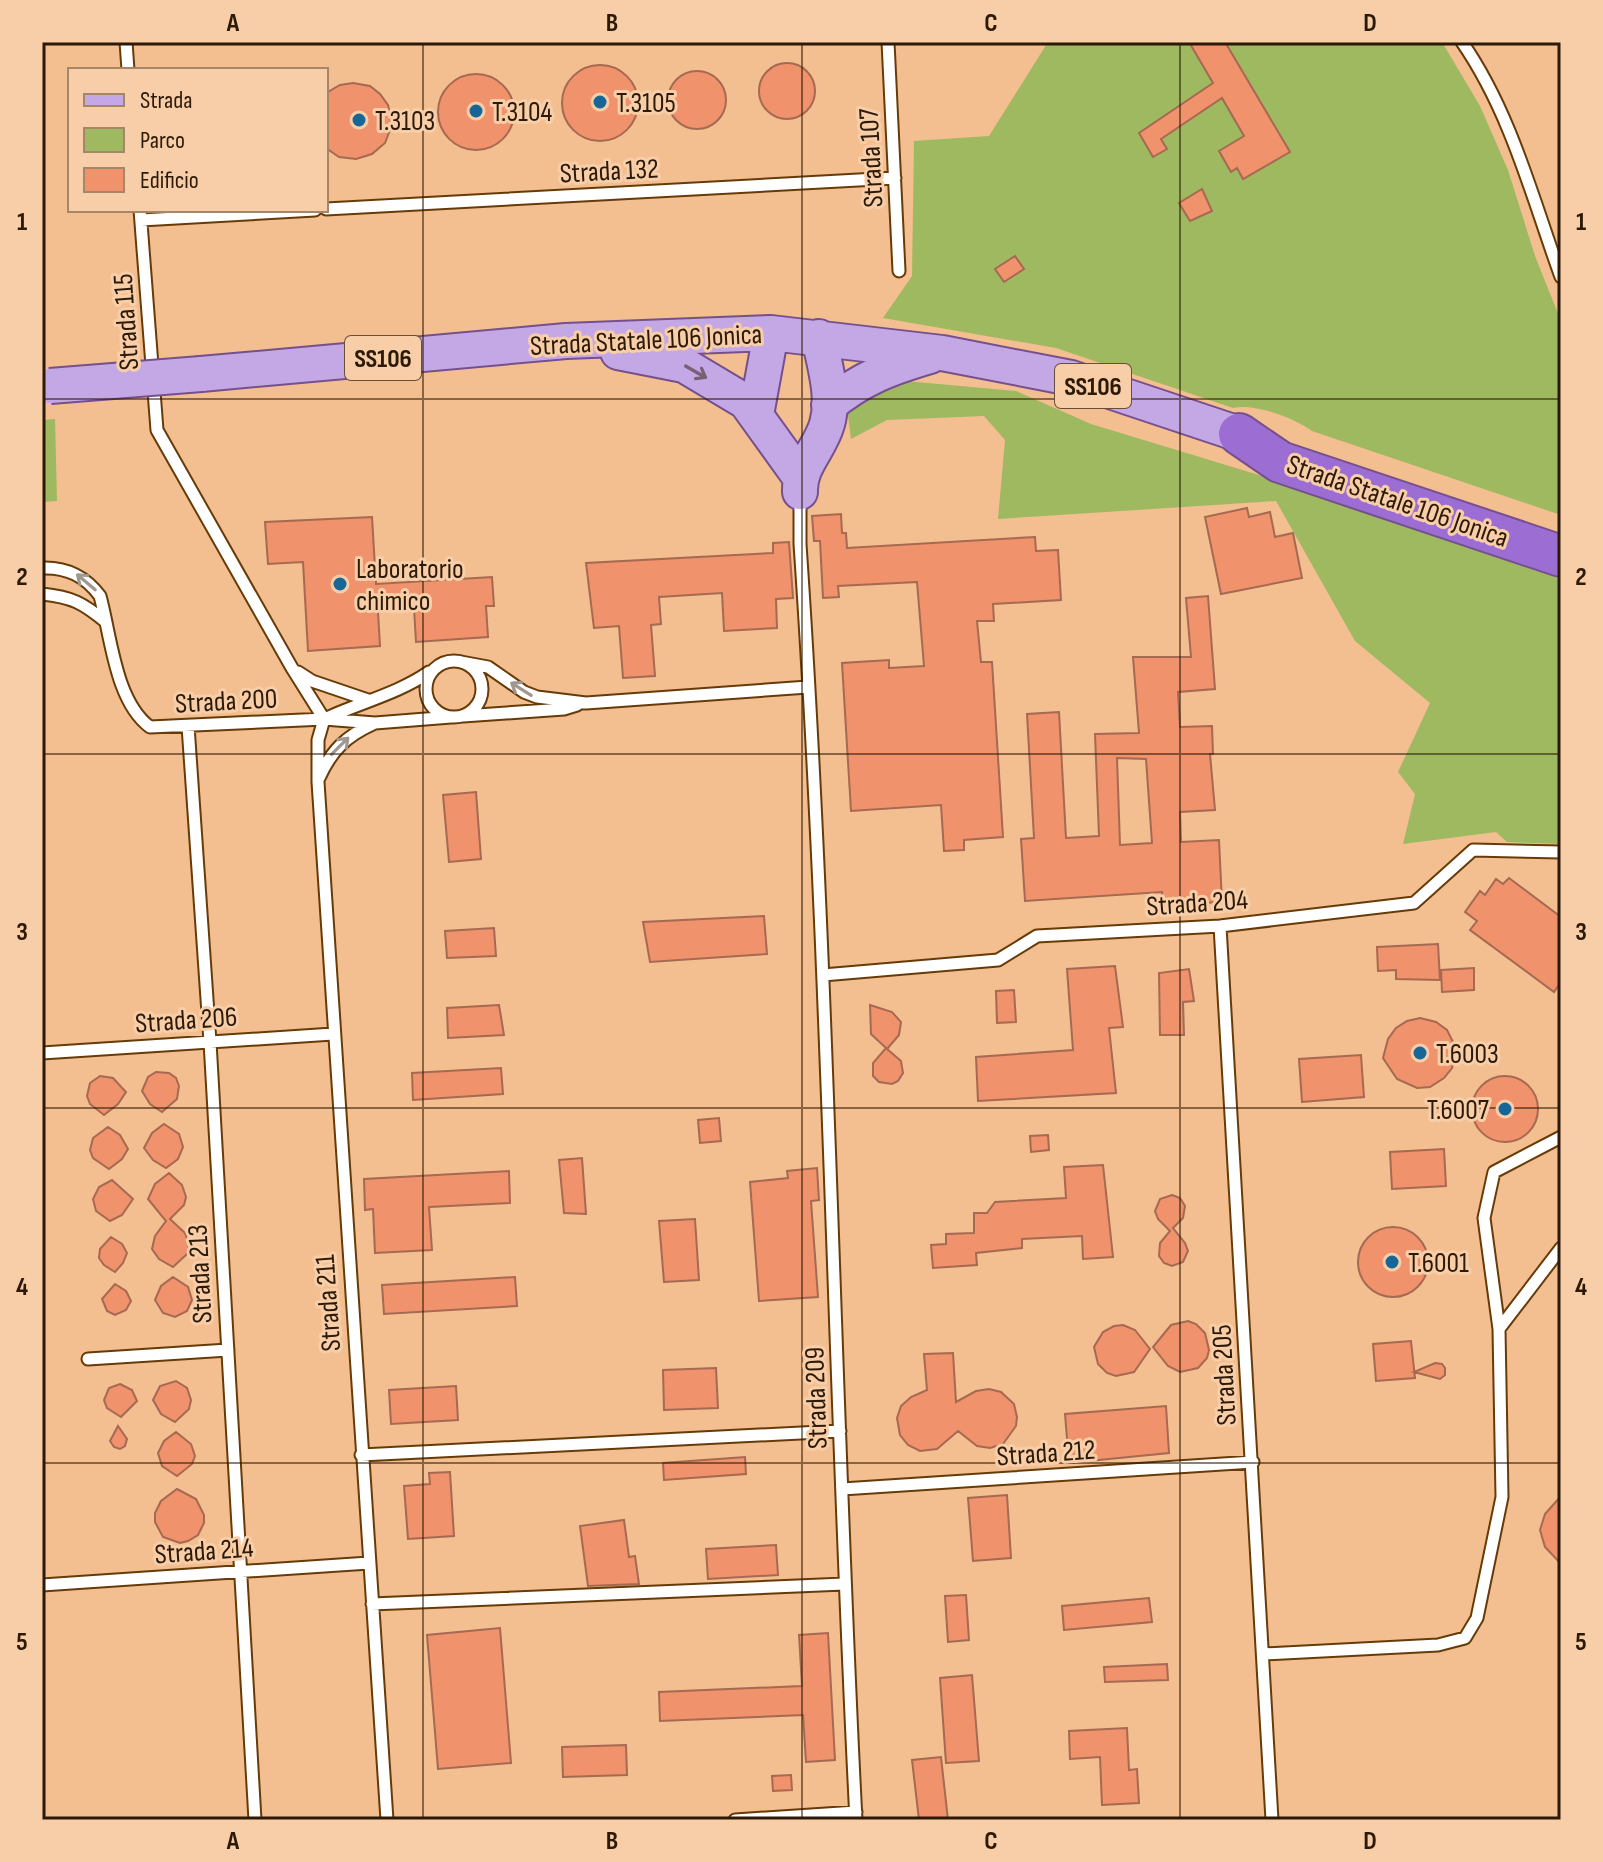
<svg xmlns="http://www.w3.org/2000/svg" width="1603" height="1862" font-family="'Sofia Sans Condensed',sans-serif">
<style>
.green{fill:#9fb961}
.building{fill:#f0926c;stroke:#a66951;stroke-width:2;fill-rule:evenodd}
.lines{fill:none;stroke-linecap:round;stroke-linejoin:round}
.lane-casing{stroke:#673b07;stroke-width:15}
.primary-casing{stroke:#75508c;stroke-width:38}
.highway-casing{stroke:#75508c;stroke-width:44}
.lane{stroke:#fff;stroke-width:11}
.primary{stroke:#c4a8e5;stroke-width:34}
.highway{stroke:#9c6ed4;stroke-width:40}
.primary-bridge-casing{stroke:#75508c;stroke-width:38;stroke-linecap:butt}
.primary-bridge{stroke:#c4a8e5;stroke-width:34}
.oneway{stroke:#786076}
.oneway2{stroke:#a0988f}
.grid{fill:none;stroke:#2c1906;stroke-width:2;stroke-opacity:0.55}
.poi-dot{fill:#176698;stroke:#f8cea9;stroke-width:3}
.labels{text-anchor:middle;stroke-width:6;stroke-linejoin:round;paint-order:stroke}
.shield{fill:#f8cea9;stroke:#694f37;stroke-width:2}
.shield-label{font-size:26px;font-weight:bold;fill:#2c1906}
.poi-label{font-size:28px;fill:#2c1906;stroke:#f8cea9;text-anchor:start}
.street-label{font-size:28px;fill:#2c1906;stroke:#f8cea9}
.neatline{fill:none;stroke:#2c1906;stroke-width:3}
.grid-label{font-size:26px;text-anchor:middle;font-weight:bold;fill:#2c1906}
</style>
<rect width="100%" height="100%" fill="#f3be90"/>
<path class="green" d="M1048 42H1442L1480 106 1508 170 1535 256 1561 321V515L1312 431C1294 418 1255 403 1233 408L1056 348 883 318 912 276 914 141 989 136Z
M894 380 1016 391 1091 424 1334 498 1561 575V844L1507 842 1496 832 1403 844 1415 794 1398 772 1430 703 1355 641 1276 501 998 519 1005 440 984 416 887 420 851 439 847 407Z
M55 419 57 501 42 502V420Z"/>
<path class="building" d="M1189 42H1225L1290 152 1243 179 1237 168 1231 172 1219 151 1244 136 1222 98 1161 139 1167 149 1153 157 1139 133 1213 83Z
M759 91a28 28 0 1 1 56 0a28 28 0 1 1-56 0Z
M562 103a38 38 0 1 1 76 0a38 38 0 1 1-76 0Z
M668 100a29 29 0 1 1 58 0a29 29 0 1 1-58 0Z
M438 112a38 38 0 1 1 76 0a38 38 0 1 1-76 0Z
M353 83 370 86 380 94 388 105 391 118 390 130 385 143 372 154 356 159 339 157 326 148V93L340 85Z
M1202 189 1212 211 1190 221 1179 203Z
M1015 256 1024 269 1004 282 995 269Z
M1247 508 1249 517 1270 512 1275 537 1293 533 1302 578 1221 594 1205 517Z
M841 514 842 533H846L847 548 1035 537 1036 551 1058 550 1061 600 993 604 994 621H977L981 662H992L1003 837 964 840V850L944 851 941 805 851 811 842 663 889 660V668L924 666 917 582 838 586 839 597 823 598 820 541H814L812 516Z
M372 517 376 584 492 577 494 606H486L488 637 416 642 414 608 378 612 380 646 308 651 303 562 268 564 265 522Z
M789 542 793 598 776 599 777 628 724 631 722 593 659 597 661 624 651 625 655 676 623 678 619 626 594 628 586 563 773 553V543Z
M1208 596 1215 689 1178 692 1180 727 1212 726 1213 754H1210L1215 810 1180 812 1181 842 1219 840 1222 902 1162 905V892L1025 901 1021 839 1034 838 1027 714 1059 712 1066 838 1099 836 1095 734 1139 733 1133 657H1191L1186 598ZM1117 758 1146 759 1152 843 1120 845Z
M476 792 481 859 449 862 443 795Z
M1509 878 1561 917V982L1554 992 1470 930 1477 921 1465 912 1480 891 1485 895 1496 879 1503 884Z
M764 916 767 954 650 962 643 922Z
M494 928 496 956 447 958 445 931Z
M1438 944 1440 980 1396 979V970L1378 971 1377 947Z
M1115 966 1123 1027 1109 1028 1116 1093 978 1101 976 1057 1073 1050 1067 969Z
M1474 968V990L1442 992 1441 970Z
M1189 969 1194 1001 1183 1002 1184 1035H1160L1159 973Z
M1014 990 1016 1022 997 1023 996 991Z
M499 1005 504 1035 448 1038 447 1008Z
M870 1005 892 1012 901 1022 899 1035 887 1049 901 1061 903 1073 898 1081 892 1084 879 1082 873 1076V1063L886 1048 871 1034Z
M1420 1018 1436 1022 1447 1030 1453 1042 1455 1055 1452 1068 1444 1078 1430 1087 1417 1088 1397 1079 1383 1058 1388 1039 1396 1028 1407 1021Z
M1361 1055 1364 1097 1302 1102 1299 1059Z
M501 1068 503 1094 413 1100 412 1073Z
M156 1072 169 1073 176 1078 179 1086 177 1099 162 1112 150 1104 142 1091 148 1077Z
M1472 1109a33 33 0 1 1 66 0a33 33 0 1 1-66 0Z
M100 1076 113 1078 126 1092 118 1104 104 1115 90 1104 87 1096 90 1083Z
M719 1118 721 1141 700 1143 698 1120Z
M164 1124 179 1134 183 1147 178 1159 166 1168 153 1160 144 1148 152 1133Z
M108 1127 120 1135 128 1149 122 1159 109 1169 93 1158 90 1150 93 1138Z
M1048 1135 1049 1150 1031 1152 1030 1136Z
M1444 1149 1446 1186 1392 1189 1390 1152Z
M582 1158 586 1214 564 1213 559 1160Z
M1103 1165 1113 1257 1083 1259 1082 1236 1022 1239V1248L976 1253 977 1265 933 1268 931 1245 946 1244V1234L974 1233V1213H987L995 1202 1066 1198 1064 1167Z
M817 1168 819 1200 811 1201 818 1297 759 1301 750 1182 788 1178 787 1171Z
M509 1171 510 1203 429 1207 432 1250 375 1253 373 1209 365 1210 364 1179Z
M169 1173 182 1185 186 1197 184 1205 170 1219 185 1233 189 1245 187 1254 173 1267 159 1259 152 1249 155 1236 166 1221 148 1199 155 1184Z
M112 1180 133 1199 122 1215 110 1221 96 1211 93 1199 99 1187Z
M1172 1195 1180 1198 1185 1206 1183 1218 1173 1228 1185 1243 1188 1251 1183 1262 1172 1266 1164 1263 1159 1256 1160 1243 1170 1231 1158 1219 1155 1211 1160 1199Z
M695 1219 699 1280 664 1282 659 1221Z
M1358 1262a35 35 0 1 1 70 0a35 35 0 1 1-70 0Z
M111 1237 122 1244 127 1253 123 1263 115 1272 104 1265 99 1258 100 1249Z
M173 1277 188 1287 192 1300 187 1311 175 1317 163 1313 155 1300 161 1286Z
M515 1277 517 1306 384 1314 382 1285Z
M115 1284 126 1291 131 1301 126 1310 115 1315 107 1311 102 1299Z
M1188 1321 1196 1324 1205 1333 1209 1350 1207 1358 1198 1368 1180 1372 1168 1366 1153 1347 1171 1325Z
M1123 1325 1135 1330 1150 1349 1134 1372 1116 1376 1107 1373 1098 1364 1094 1347 1103 1332 1114 1326Z
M1411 1341 1415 1378 1376 1381 1373 1344Z
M953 1353 956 1402 976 1391 989 1389 1001 1392 1014 1404 1017 1417 1016 1426 1003 1444 990 1448 977 1446 958 1431 937 1449 920 1451 908 1445 900 1435 897 1418 901 1406 911 1397 927 1390 924 1354Z
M1435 1363 1442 1364 1445 1368V1375L1440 1379 1414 1372Z
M716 1368 718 1408 664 1410 663 1370Z
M176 1381 187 1388 191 1400 189 1409 175 1422 161 1414 153 1400 160 1386Z
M120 1384 132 1390 137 1401 121 1417 107 1408 104 1400 109 1388Z
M456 1386 458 1420 391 1424 389 1390Z
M1166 1406 1169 1453 1069 1463 1065 1414Z
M118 1426 127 1439 125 1446 120 1449 114 1447 110 1441Z
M176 1432 191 1444 195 1456 192 1464 177 1476 162 1466 158 1453 164 1441Z
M745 1457 746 1474 664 1480 663 1463Z
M450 1472 454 1536 408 1539 404 1486 430 1484 429 1473Z
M177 1489 196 1499 204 1515V1523L198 1535 188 1541 180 1543 163 1537 155 1522V1513L161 1501Z
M1007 1495 1011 1558 973 1561 968 1498Z
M1561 1496V1564L1545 1547 1540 1530 1545 1514Z
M624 1520 629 1557 635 1556 639 1584 588 1586 580 1526Z
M776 1545 778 1575 708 1579 706 1549Z
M966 1595 969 1640 948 1642 945 1596Z
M1149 1598 1152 1622 1064 1630 1062 1606Z
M500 1628 511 1763 438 1769 427 1635Z
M828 1633 835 1760 806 1762 803 1715 660 1721 659 1692 802 1686 799 1635Z
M1167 1664 1168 1680 1105 1682 1104 1667Z
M972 1675 979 1761 946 1763 940 1678Z
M1127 1728 1129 1770 1137 1769 1139 1803 1102 1805 1100 1757 1070 1759 1069 1731Z
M626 1745 627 1775 563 1777 562 1747Z
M941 1757 948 1820H919L912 1760Z
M791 1775 792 1790 773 1791 772 1776Z"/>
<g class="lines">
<defs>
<path id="lane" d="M126 42 128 70
M888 42 899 271
M1462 42C1511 113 1532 197 1561 277
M326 209 895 178
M140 210 157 430 292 668 324 719
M141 220 315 210
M800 494V544C829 969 834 1395 856 1820
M42 568C67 567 85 576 100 596 111 636 115 701 150 727L324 719 375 723 451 717
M42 594C72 597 83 603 106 622
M426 689a28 28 0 1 1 56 0a28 28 0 1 1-56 0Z
M461 662 488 667 524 692 537 697 586 703 808 687
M298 672 312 681 368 700
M463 716 564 709 577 705
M329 717C362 702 399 693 429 672
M324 719 318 740V782L387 1820
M188 726 210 1042 255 1820
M319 778C331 751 346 736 373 724
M1220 926 1272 1820
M823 975 998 960 1037 936 1220 926 1414 903 1473 850 1561 852
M42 1053 333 1034
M1499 1329 1484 1218 1494 1172 1561 1137
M88 1359 228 1350
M361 1455 840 1431
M842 1489 1253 1462
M42 1585 369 1563
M372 1604 844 1584
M1264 1654 1438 1645 1465 1638 1477 1618 1502 1497 1499 1329 1561 1248
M735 1820 856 1812"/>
<path id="primary" d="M618 352 684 365 746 402 800 477
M201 374 566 341 771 333 942 353 1071 378 1239 434
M829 405C862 378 889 368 930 356
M756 415 771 333
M800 492C799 465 820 449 827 424 835 397 824 363 819 337"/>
<path id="highway" d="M1239 434 1280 462 1561 556"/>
</defs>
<use href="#lane" class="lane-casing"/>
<use href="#primary" class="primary-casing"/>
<use href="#highway" class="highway-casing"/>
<use href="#lane" class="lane"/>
<use href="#primary" class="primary"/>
<use href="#highway" class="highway"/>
<defs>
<path id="primary-bridge" d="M50 386 201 374"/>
</defs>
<use href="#primary-bridge" class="primary-bridge-casing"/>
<use href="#primary-bridge" class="primary-bridge"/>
</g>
<defs><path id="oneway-shaft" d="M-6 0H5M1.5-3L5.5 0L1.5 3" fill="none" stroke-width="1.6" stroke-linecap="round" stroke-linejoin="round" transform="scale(2)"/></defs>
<use class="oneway" href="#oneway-shaft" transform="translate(696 372) rotate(30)"/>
<g class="oneway2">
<use href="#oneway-shaft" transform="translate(86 582) rotate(-140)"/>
<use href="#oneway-shaft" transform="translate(521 689) rotate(-148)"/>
<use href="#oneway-shaft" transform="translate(340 746) rotate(-45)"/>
</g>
<path class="grid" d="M423 42V1820M802 42V1820M1180 42V1820M42 399H1561M42 754H1561M42 1108H1561M42 1463H1561"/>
<g class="poi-dot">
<circle cx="600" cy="102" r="8"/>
<circle cx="476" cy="111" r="8"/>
<circle cx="359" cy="120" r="8"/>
<circle cx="340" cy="584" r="8"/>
<circle cx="1420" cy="1053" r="8"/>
<circle cx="1505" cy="1109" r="8"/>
<circle cx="1392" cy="1262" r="8"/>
</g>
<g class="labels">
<g class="shield">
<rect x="345" y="336" width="76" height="44" rx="6"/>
<rect x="1055" y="364" width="76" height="44" rx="6"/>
</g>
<g class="shield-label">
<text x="383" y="367">SS106</text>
<text x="1093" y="395">SS106</text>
</g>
<g class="poi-label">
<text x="616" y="112">T.3105</text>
<text x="492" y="121">T.3104</text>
<text x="375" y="130">T.3103</text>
<text x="356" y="578">Laboratorio<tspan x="356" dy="32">chimico</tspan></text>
<text x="1436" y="1063">T.6003</text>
<text x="1489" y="1119" text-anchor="end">T.6007</text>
<text x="1408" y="1272">T.6001</text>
</g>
<g class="street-label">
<text transform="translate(870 158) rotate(-93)" y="10">Strada 107</text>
<text transform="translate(609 170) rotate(-3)" y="10">Strada 132</text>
<text transform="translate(125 322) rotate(-94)" y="10">Strada 115</text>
<text transform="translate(646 339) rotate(-3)" y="10">Strada Statale 106 Jonica</text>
<text transform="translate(1398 500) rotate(19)" y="10">Strada Statale 106 Jonica</text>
<text transform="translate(226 700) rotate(-3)" y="10">Strada 200</text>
<text transform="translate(1197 902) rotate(-4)" y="10">Strada 204</text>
<text transform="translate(186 1019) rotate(-4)" y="10">Strada 206</text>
<text transform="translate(199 1274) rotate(-93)" y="10">Strada 213</text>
<text transform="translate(327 1303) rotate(-94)" y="10">Strada 211</text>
<text transform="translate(1223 1375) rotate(-93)" y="10">Strada 205</text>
<text transform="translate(815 1398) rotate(-92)" y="10">Strada 209</text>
<text transform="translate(1046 1452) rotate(-4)" y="10">Strada 212</text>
<text transform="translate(204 1550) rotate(-4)" y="10">Strada 214</text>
</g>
</g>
<rect width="1603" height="1862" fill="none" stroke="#f8cea9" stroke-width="88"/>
<rect x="68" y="68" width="260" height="144" fill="#f8cea9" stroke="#a68668" stroke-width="2"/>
<rect x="84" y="94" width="40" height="12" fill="#c4a8e5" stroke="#a68668" stroke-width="2"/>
<text x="140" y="108" font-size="24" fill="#2c1906">Strada</text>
<rect x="84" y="128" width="40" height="24" fill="#9fb961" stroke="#a68668" stroke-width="2"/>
<text x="140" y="148" font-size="24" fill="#2c1906">Parco</text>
<rect x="84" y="168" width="40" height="24" fill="#f0926c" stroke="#a68668" stroke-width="2"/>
<text x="140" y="188" font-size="24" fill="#2c1906">Edificio</text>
<rect x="44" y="44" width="1515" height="1774" class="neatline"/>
<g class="grid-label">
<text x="233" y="31">A</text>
<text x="612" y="31">B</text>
<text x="991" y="31">C</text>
<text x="1370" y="31">D</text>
<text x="22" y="230">1</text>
<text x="1581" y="230">1</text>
<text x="22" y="585">2</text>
<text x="1581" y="585">2</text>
<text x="22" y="940">3</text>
<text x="1581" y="940">3</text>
<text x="22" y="1295">4</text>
<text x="1581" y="1295">4</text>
<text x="22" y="1650">5</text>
<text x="1581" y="1650">5</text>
<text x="233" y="1849">A</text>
<text x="612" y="1849">B</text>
<text x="991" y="1849">C</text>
<text x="1370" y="1849">D</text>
</g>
</svg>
